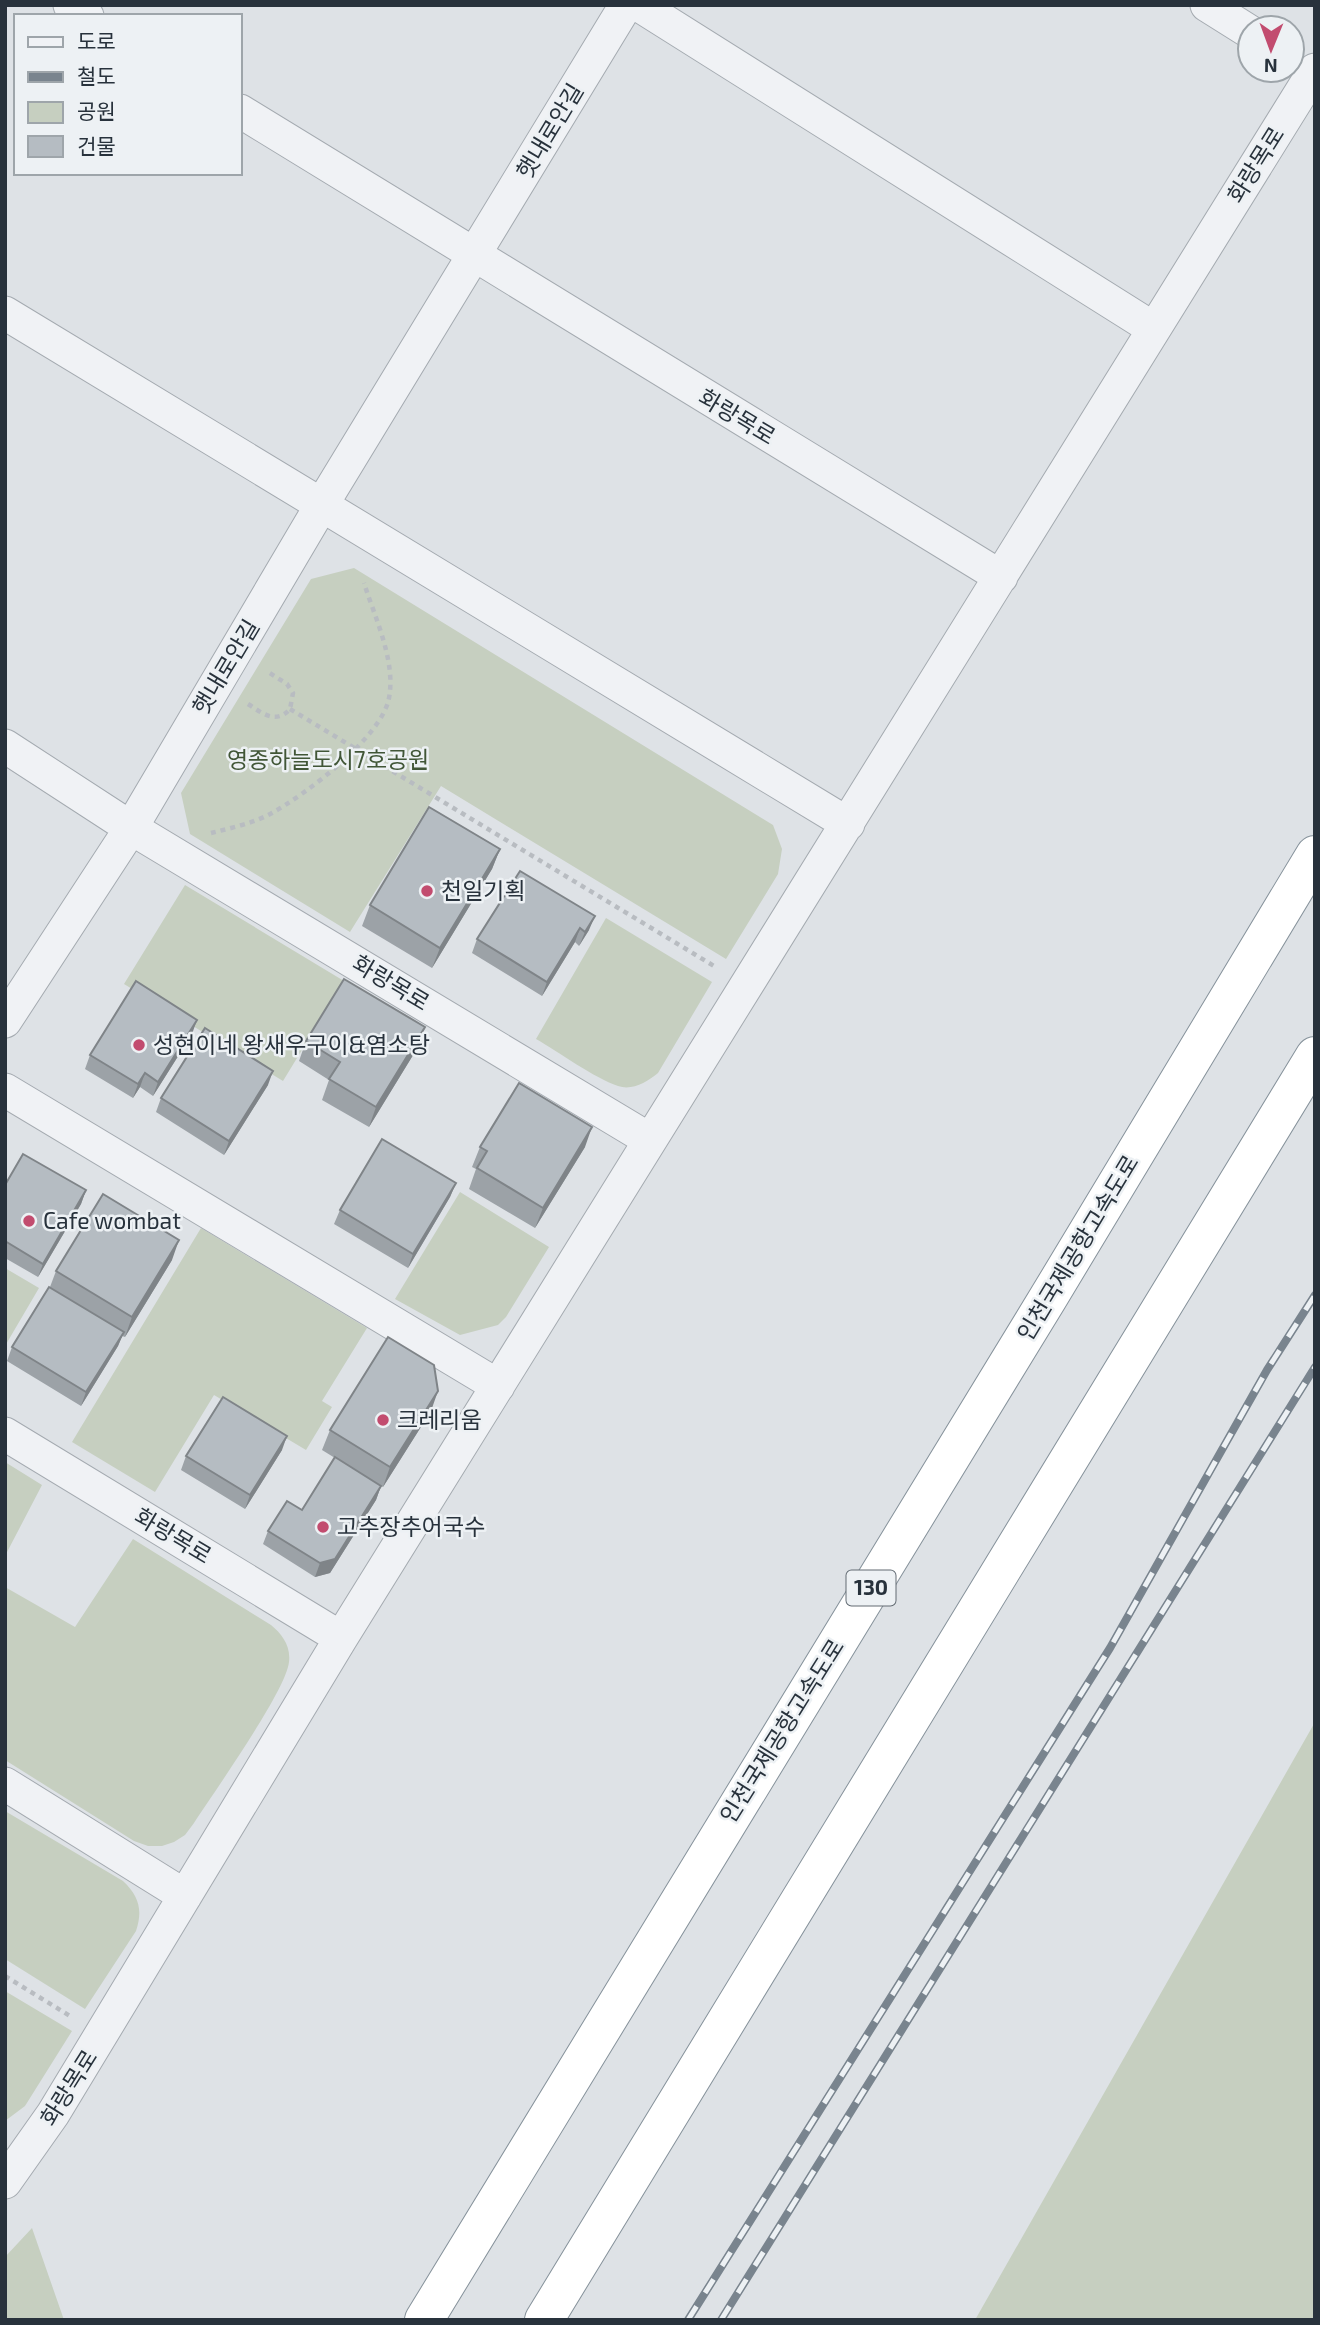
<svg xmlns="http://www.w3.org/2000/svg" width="1320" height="2325" font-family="'Exo 2','Noto Sans KR',sans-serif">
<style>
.green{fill:#c6cfc0}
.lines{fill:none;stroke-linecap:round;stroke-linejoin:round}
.street-casing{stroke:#a4aab0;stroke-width:35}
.highway-casing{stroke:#86929b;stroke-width:40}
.path{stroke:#b8bcc1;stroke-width:4.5;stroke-dasharray:5 5;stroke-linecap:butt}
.street{stroke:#f0f2f5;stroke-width:33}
.highway{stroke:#fff;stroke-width:38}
.rail-casing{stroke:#79848e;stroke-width:8}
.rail{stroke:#edf1f4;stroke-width:5;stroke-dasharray:16;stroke-linecap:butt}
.wall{fill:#9ca2a7}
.shaded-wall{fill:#7f8488}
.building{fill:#b5bcc2;stroke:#7f8488;stroke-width:2}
.poi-dot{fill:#c24c6f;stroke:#edf1f4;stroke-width:2.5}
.labels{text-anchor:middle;stroke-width:5;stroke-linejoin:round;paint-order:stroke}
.shield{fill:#edf1f4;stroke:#636b73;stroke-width:2}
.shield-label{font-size:21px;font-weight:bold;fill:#28323c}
.street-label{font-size:23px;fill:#28323c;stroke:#edf1f4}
.park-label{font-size:23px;fill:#415637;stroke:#edf1f4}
.poi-label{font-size:23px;fill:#28323c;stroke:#edf1f4;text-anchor:start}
</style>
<rect width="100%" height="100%" fill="#dee2e6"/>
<path class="green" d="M354 568 773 825 782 849 778 874 726 959 441 786 350 932 190 834 181 793 311 579Z
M185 885 344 981 283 1081 124 984Z
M606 918 712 982 658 1073C647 1082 632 1091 618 1086 594 1078 559 1052 536 1039Z
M460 1192 549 1247 506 1317 498 1325 460 1335 395 1299Z
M201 1228 367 1328 322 1401 332 1407 306 1450 214 1395 155 1492 72 1442Z
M5 1268 39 1288 5 1346Z
M5 1462 42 1485 5 1556Z
M133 1539 271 1625C282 1634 291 1646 289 1662 286 1691 214 1792 194 1823L185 1835 174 1842 162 1846H148L134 1841 5 1760V1587L75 1627Z
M1315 1722V2320H975Z
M5 1811 123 1881C139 1896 143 1910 136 1931L85 2009 5 1959Z
M5 1991 72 2031 25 2106 5 2121Z
M32 2228 64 2320H5V2257Z"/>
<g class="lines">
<defs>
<path id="street" d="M70 5 87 16
M639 5 1154 329
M1207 5 1250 32
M240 111 1001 577
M5 313 848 824
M5 746 131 828 650 1140
M5 1021 131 828 321 506 626 5
M5 1090 498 1386
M5 1434 341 1638
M5 1784 185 1896
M5 2182 53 2114 341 1638 1315 70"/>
<path id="highway" d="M424 2320 1048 1298 1315 855
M544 2320 1315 1056"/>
</defs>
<use href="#street" class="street-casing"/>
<use href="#highway" class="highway-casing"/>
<path class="path" d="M248 704C262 713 276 725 290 709L293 693 287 684 268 672
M290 709 714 966
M211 833C231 828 254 823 272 813 306 794 382 737 389 698 396 661 375 618 364 583
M5 1976 70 2016"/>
<use href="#street" class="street"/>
<use href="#highway" class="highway"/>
<defs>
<path id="rail" d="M688 2320 1110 1648 1267 1370 1315 1295
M721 2320 1315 1367"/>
</defs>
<use href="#rail" class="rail-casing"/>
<use href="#rail" class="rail"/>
</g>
<path class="wall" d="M500 849 492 869 432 968 362 926 370 905Z
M520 871 589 930 579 946 575 942 542 996 472 953 477 939Z
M425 1027 418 1047 369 1127 322 1100 329 1080 299 1061 306 1041Z
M192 1034 153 1096 140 1087 133 1098 85 1069 90 1055Z
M268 1085 224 1155 156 1112 161 1098Z
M480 1147H585L535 1228 469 1189 476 1169 472 1167Z
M456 1183 450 1197 408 1268 334 1224 340 1210Z
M5 1185 86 1190 81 1204 38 1277 5 1258Z
M172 1260 125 1337 122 1336 118 1346 81 1406 7 1361 12 1347 50 1287 56 1271Z
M431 1411 383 1487 375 1483 381 1486 376 1500 330 1573 315 1577 263 1544 268 1531 302 1510 335 1458 322 1450 330 1430Z
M282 1450 245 1509 181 1470 186 1456Z"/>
<path class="shaded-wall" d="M500 849 492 869 432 968 440 948Z
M595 916 589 930 579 946 585 932Z
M580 928 575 942 542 996 547 982Z
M197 1020 192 1034 153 1096 158 1082Z
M425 1027 418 1047 369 1127 376 1107Z
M273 1071 268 1085 224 1155 229 1141Z
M145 1073 140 1087 133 1098 138 1084Z
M592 1127 585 1147 535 1228 543 1208Z
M456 1183 450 1197 408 1268 413 1254Z
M86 1190 81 1204 38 1277 43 1264Z
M179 1240 172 1260 125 1337 132 1317Z
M124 1332 118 1346 81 1406 86 1392Z
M438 1391 431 1411 383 1487 390 1467Z
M287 1436 282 1450 245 1509 250 1495Z
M381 1486 376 1500 330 1573 315 1577 320 1563Z"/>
<path class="building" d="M429 807 500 849 440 948 370 905Z
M520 871 595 916 585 932 580 928 547 982 477 939Z
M344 979 425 1027 376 1107 329 1079 340 1062 306 1041Z
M136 981 197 1020 158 1082 145 1073 138 1084 90 1055Z
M205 1028 273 1071 229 1141 161 1098Z
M519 1083 592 1127 543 1208 477 1168 487 1151 480 1147Z
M382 1139 456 1183 413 1254 340 1210Z
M23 1154 86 1190 43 1264 5 1241V1185Z
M103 1194 179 1240 132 1317 56 1271Z
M49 1287 124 1332 86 1392 12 1347Z
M388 1337 434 1365 438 1391 390 1467 330 1430Z
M223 1397 287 1436 250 1495 186 1456Z
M335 1457 381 1486 335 1559 320 1563 268 1531 287 1501 302 1510Z"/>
<g class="poi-dot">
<circle cx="427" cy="891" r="7"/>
<circle cx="139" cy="1045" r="7"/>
<circle cx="29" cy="1221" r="7"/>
<circle cx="383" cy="1420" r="7"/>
<circle cx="323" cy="1527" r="7"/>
</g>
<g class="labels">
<rect class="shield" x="846.5" y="1570.5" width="49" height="35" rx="5"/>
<g class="shield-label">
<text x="871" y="1595">130</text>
</g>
<g class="street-label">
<text transform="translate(550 131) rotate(-59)" y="8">햇내로안길</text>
<text transform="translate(1256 165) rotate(-58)" y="8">화랑목로</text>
<text transform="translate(737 417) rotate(31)" y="8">화랑목로</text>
<text transform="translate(226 667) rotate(-59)" y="8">햇내로안길</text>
<text transform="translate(391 983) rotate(31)" y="8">화랑목로</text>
<text transform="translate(1078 1248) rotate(-59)" y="8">인천국제공항고속도로</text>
<text transform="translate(173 1536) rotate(31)" y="8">화랑목로</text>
<text transform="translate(782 1731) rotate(-58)" y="8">인천국제공항고속도로</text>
<text transform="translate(69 2088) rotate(-58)" y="8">화랑목로</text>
</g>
<g class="park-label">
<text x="328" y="768">영종하늘도시7호공원</text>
</g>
<g class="poi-label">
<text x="441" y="899">천일기획</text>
<text x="153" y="1053">성현이네 왕새우구이&amp;염소탕</text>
<text x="43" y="1229">Cafe wombat</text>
<text x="397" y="1428">크레리움</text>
<text x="337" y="1535">고추장추어국수</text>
</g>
</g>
<rect width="1320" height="2325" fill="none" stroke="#28323c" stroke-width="14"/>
<rect x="14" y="14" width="228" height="161" fill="#edf1f4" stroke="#9ea5aa" stroke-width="2"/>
<rect x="28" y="37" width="35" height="10" fill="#f0f2f5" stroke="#9ea5aa" stroke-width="2"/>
<text x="77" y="49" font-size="21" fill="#28323c">도로</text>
<rect x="28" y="72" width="35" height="10" fill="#79848e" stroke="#9ea5aa" stroke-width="2"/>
<text x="77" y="84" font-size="21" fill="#28323c">철도</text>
<rect x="28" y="102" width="35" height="21" fill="#c6cfc0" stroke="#9ea5aa" stroke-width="2"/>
<text x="77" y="119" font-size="21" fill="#28323c">공원</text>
<rect x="28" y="136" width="35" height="21" fill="#b5bcc2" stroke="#9ea5aa" stroke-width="2"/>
<text x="77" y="154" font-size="21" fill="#28323c">건물</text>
<g transform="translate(1271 49) rotate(181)"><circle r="33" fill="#edf1f4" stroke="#9ea5aa" stroke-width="2"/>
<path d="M0-5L12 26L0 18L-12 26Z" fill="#c24c6f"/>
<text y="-10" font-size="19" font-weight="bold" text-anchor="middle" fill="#28323c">N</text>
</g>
</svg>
